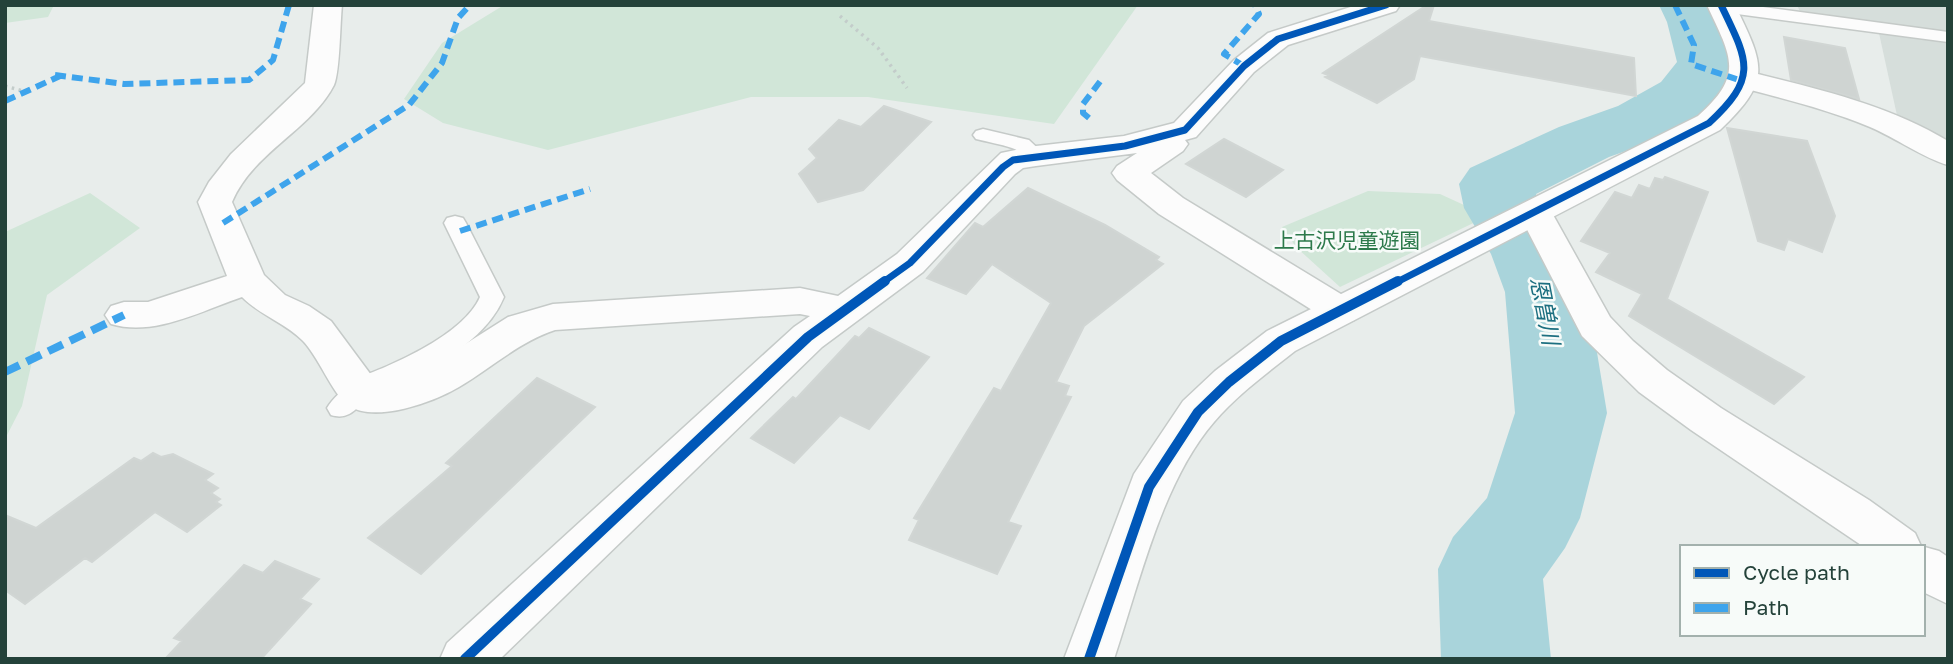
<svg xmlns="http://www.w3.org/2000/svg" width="1953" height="664" font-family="'Golos Text','Noto Sans JP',sans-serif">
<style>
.built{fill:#d6dedb}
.green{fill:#d1e6d8}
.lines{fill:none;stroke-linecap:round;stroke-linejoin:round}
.river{fill:#a9d4db;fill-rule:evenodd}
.building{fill:#cfd4d2;stroke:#d1d6d4;stroke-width:2}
.service-casing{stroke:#c5cac8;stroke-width:3}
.minor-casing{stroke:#c5cac8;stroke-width:3}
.tertiary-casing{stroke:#c5cac8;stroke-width:3}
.path{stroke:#c3ccca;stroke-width:3.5;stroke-dasharray:2.5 4.5;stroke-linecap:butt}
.service{fill:#fcfcfc;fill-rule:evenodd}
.minor{fill:#fcfcfc;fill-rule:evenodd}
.tertiary{fill:#fcfcfc;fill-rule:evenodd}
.quiet-far1{stroke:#3ea4ec;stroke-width:6;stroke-dasharray:11 6;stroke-linecap:butt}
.quiet{stroke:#3ea4ec;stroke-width:8;stroke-dasharray:16 8;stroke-linecap:butt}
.cycleway-far1-casing{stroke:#f7fbf9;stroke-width:10}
.cycleway-casing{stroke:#f7fbf9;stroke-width:14}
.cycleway-far1{stroke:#0057b8;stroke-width:7}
.cycleway{stroke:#0057b8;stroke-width:10}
.labels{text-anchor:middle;stroke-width:5;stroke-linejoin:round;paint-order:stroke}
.park-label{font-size:21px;fill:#2d7a4b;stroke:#f7fbf9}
.water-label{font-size:23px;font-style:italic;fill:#1c6f80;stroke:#f7fbf9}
</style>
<rect width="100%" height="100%" fill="#e8edeb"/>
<path class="built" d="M1797 5H1948V144L1898 120 1877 24 1801 14Z"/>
<path class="green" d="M5 5H54L48 17 5 23Z
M504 5H1138L1054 124 868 97H751L548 150 443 123 404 99 442 43Z
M1368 191 1440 194 1488 216 1340 287 1296 247 1282 227Z
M90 193 140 228 47 295 22 406 5 439V232Z"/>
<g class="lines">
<path class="river" d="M1659 5H1720L1729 22 1743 63 1709 110 1668 136 1609 157 1536 194 1540 206 1571 254 1587 292 1607 413 1580 518 1565 548 1543 579 1551 659H1441L1438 569 1453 537 1487 498 1515 413 1505 292 1491 254 1464 208 1459 184 1470 168 1559 127 1618 106 1661 82 1677 62 1667 22Z"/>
</g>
<path class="building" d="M1427 5H1434L1429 21 1634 58 1636 96 1420 56 1414 79 1377 103 1325 77 1328 75 1323 73Z
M1784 37 1845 48 1859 99 1791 80Z
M884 106 931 122 863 190 818 202 799 174 817 158 809 149 839 120 861 127Z
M1727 128 1807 141 1835 216 1822 252 1788 239 1784 250 1758 241Z
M1224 139 1283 170 1246 197 1186 164Z
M1665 177 1708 192 1667 299 1804 377 1774 404 1629 316 1642 294 1596 272 1610 253 1581 241 1615 192 1632 198 1639 185 1650 189 1655 178 1663 180Z
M1028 188 1105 225 1159 257 1156 260 1163 264 1084 326 1056 382 1069 386 1065 396 1071 397 1008 522 1021 526 997 574 909 540 919 520 914 518 994 388 1001 391 1051 303 992 264 966 294 927 278 975 223 983 227Z
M869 328 929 357 869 429 840 415 794 463 751 438 793 397 796 399 855 336 859 338Z
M537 378 595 407 421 574 368 538 452 466 446 463Z
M153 453 161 457 173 454 213 474 205 480 218 488 211 493 220 499 216 502 221 505 187 532 155 512 92 562 85 558 25 604 5 590V515L36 528 134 458 141 461Z
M275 561 319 579 300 599 311 604 261 659H165L182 641 174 638 244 565 263 573Z"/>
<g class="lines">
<defs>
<path id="service" d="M1714 5H1748L1948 32V42L1722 12 1716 11Z
M983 129 1029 140 1046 156 1043 160C1028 164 1025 152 1012 148 1000 144 988 142 976 139L973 135 976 131Z
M455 216 463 218 466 223 504 297C489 334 446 361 411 378 400 383 386 386 375 392 360 401 353 422 331 415L327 408C333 397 343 392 349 381 387 368 463 336 480 297L444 223 447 218Z"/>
<path id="minor" d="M314 5H342C340 23 340 72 334 85 311 130 253 152 232 202L264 275 285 295 309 306 331 321 377 383 412 375 429 367 508 317 553 304 800 288 838 296 897 254 1001 153 1036 146 1124 136 1174 123 1234 60 1268 33 1357 5H1400L1396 11 1288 45 1254 72 1196 137 1185 140 1188 144 1183 151 1151 173 1183 198 1354 302 1360 311 1354 320 1341 324 1328 320 1159 214 1117 180 1112 173 1117 166 1137 153 1036 166 1023 168 1015 174 923 272 822 347 500 659H440L447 643 794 327 810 316 800 314 555 330C519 342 491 368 459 387 434 402 374 424 348 405 332 394 318 355 302 340 284 322 261 316 242 297 201 311 154 337 111 324L105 315 111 306 124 302H148L227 276 198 202 209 182 231 154 305 83Z
M1746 71C1814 88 1887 104 1948 141V165C1925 159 1894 137 1870 127 1827 109 1781 98 1735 86L1731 80 1735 74Z
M1535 201 1547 204 1610 317 1633 341 1667 370 1721 408 1869 500 1915 533 1921 546 1939 551 1948 557V604L1923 592V547H1864L1691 430 1639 392 1582 336 1518 212 1523 204Z"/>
<path id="tertiary" d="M1707 5H1735C1764 65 1773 80 1720 130L1295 351C1267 373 1237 395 1214 422 1162 482 1139 584 1114 659H1064L1134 474 1183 401 1215 371 1267 331 1698 116C1745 74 1731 57 1707 5Z"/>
</defs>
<use href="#service" class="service-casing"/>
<use href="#minor" class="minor-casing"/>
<use href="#tertiary" class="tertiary-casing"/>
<path class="path" d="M840 16 878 48 907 88
M5 86 23 91"/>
<use href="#service" class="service"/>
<use href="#minor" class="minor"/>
<use href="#tertiary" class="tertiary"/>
<path class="quiet-far1" d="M1675 5 1694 45 1691 64 1745 82
M1244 66 1224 54 1259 14 1255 5
M55 75 124 84 249 80 273 60 289 5
M5 101 60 76
M1089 118 1083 113V104L1102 79
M223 223 409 105 442 63 458 18 470 5
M460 231 590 189"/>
<path class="quiet" d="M5 372 124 315"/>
<defs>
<path id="cycleway-far1" d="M882 283 910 263 1003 167 1013 160 1125 146 1185 130 1244 66 1278 39 1386 5
M1395 283 1709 123C1759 77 1748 61 1721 5"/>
<path id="cycleway" d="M465 659 808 337 885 281
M1089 659 1149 487 1198 412 1229 382 1281 341 1398 281"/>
</defs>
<use href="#cycleway-far1" class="cycleway-far1-casing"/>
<use href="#cycleway" class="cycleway-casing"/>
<use href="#cycleway-far1" class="cycleway-far1"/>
<use href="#cycleway" class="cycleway"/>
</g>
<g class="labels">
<g class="park-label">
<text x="1347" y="248">上古沢児童遊園</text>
</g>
<g class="water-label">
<text transform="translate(1545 311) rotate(79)" y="8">恩曽川</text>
</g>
</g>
<rect width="1953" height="664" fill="none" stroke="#24423a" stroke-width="14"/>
<rect x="1680" y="545" width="245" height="91" fill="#f7fbf9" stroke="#a3b1ad" stroke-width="2"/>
<rect x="1694" y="568" width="35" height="10" fill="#0057b8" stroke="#a3b1ad" stroke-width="2"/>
<text x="1743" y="580" font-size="21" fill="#24423a">Cycle path</text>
<rect x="1694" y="603" width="35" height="10" fill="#3ea4ec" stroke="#a3b1ad" stroke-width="2"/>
<text x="1743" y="615" font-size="21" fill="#24423a">Path</text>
</svg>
